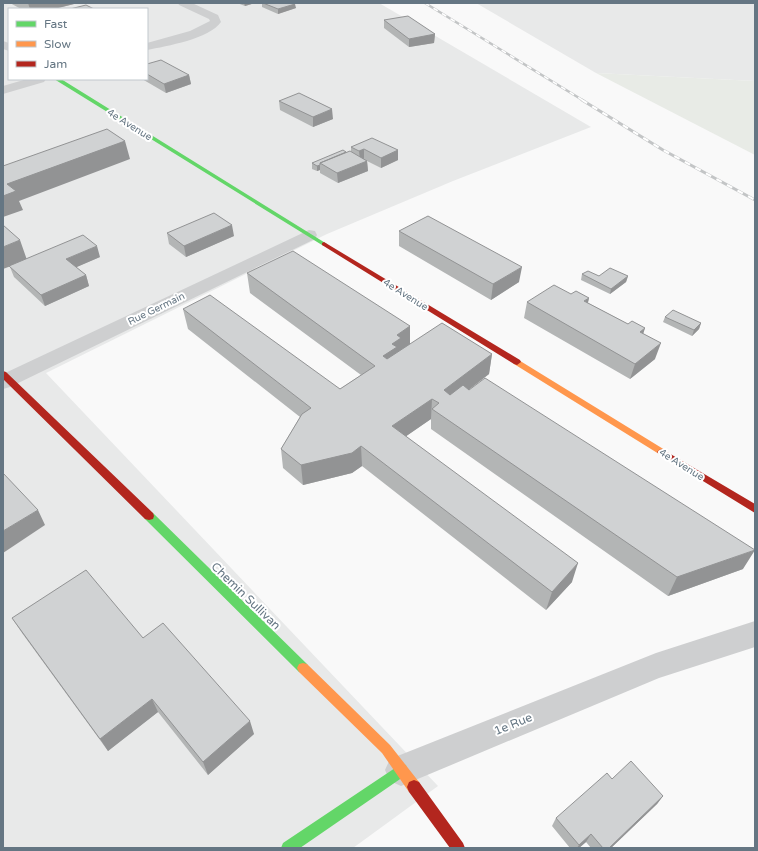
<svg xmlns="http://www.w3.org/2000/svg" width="758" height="851" font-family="'Varela Round',sans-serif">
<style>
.built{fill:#e8e9e9;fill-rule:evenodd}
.green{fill:#e8ebe6}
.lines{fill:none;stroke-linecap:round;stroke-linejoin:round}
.street{fill:#cecfd0;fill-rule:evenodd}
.fast{fill:#63d668;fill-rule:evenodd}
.slow{fill:#ff974d;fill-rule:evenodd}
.jam{fill:#b3261e;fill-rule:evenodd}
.rail-far1-casing{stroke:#c3c5c6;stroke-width:2.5}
.rail-casing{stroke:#c3c5c6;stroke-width:3}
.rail-far1{stroke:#fff;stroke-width:1.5;stroke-dasharray:5;stroke-linecap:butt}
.rail{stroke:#fff;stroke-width:2;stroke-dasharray:6;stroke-linecap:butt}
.wall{fill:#b3b5b5}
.shaded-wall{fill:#929394}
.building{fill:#d0d2d3;stroke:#929394}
.labels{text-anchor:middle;stroke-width:4;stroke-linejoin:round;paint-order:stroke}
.street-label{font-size:10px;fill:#657683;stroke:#fff}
.near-street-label{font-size:12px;fill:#657683;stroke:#fff}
</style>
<rect width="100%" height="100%" fill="#f9f9f9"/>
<path class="built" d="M3 3H379L591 127 453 181 327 234 46 373 438 786 353 848H3ZM9 9H147V79H9Z
M476 3H755V81L596 73Z"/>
<path class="green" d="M596 73 755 81V155Z"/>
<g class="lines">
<path class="street" d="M178 3H192L218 15 221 22C209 39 167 46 147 50V43L190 31 210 21 209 19 179 5Z
M3 41 9 43V51L3 49Z
M27 79H46L44 82 3 94V86Z
M309 230 315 231 317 235 315 239 10 387 3 389V374Z
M755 621V647L659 678 401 786 390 781 385 770 390 759 656 653Z"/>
<path class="fast" d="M54 79H61L327 244 324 246 322 245Z
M149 512 153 513 307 664 309 668 307 672 303 673 299 672 145 519 144 516 145 513Z
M401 764 406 765 407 770 406 775 300 848H281L283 843Z"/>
<path class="slow" d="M517 359 665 450 667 452 665 454H659L514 364 513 362 514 360Z
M303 663 307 664 390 745 419 782 421 787 419 792 414 794 409 792 382 753 299 672 297 668 299 664Z"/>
<path class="jam" d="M324 242 520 360 521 362 517 365 514 364 322 245V243Z
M3 371 6 372 153 513 154 516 153 519 149 520 145 519 3 379Z
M662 449 755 504V513L659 454 657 452 659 450Z
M414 780 419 782 463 843 465 848H450L409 792 407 787 409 782Z"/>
<defs>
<path id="rail-far1" d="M425 3 584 101"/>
<path id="rail" d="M582 100 663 150 755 200"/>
</defs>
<use href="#rail-far1" class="rail-far1-casing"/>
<use href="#rail" class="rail-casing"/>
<use href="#rail-far1" class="rail-far1"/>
<use href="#rail" class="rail"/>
</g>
<path class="wall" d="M10 3H78L54 9H21Z
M237 3H255L245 6Z
M262 3H292L296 8 278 14 262 7Z
M384 20 435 34 434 43 409 47 384 28Z
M147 64 189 75 191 84 166 93 142 79H147Z
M279 101 333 119 313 127 280 110Z
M351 147 398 150V160L381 168 367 161 368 171 338 183 320 173V170L317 171 312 169V163L346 152H351Z
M399 231 519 282 491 300 399 246Z
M167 233 234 236 186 257 169 244Z
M100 257 76 267 86 275 89 286 45 306 14 277 10 267 27 259Z
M247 273 410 326V344L492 354 489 374 469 390 743 569 668 596 431 429V419L406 436 572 582 546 610 362 466 352 473 303 485 283 468 281 449 300 417 188 329 183 309 340 389 361 375 250 293Z
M582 274 599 276H628L626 282 610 294 581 280Z
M571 294 589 298 588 303 628 324 645 328 643 333 655 359 630 379 524 318 527 302Z
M665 317 701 323 699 329 692 336 663 322Z
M12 618 143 638 254 734 208 775 158 712 108 751 22 633Z
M612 779 663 796 657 804 611 848H591L586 842 579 848H570L552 826 556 818Z"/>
<path class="shaded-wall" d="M28 3H78L54 9H30Z
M244 3H255L245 6Z
M295 4 296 8 278 14V9Z
M435 34 434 43 409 47V39Z
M189 75 191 84 166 93 164 84Z
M332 109 333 119 313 127V117Z
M125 141 130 159 19 201 23 210 3 217V181Z
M364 149V159L360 161 359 151Z
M398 150V160L381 168V158Z
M367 161 368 171 338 183 337 173Z
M320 165V170L317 171V166Z
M232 225 234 236 186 257 184 246Z
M20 240 27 260 3 269V247Z
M97 246 100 257 70 270 66 259Z
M522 267 519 282 491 300 493 284Z
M86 275 89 286 45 306 41 295Z
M628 276 626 282 610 294 611 289Z
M589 298 585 313 584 301Z
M701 323 699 329 692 336 694 330Z
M410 326V346L396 367 383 356 392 344 397 335Z
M645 328 640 344V332Z
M661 343 655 359 630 379 635 364Z
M492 354 489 374 442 410 444 390Z
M432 399 431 419 392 446V426Z
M361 446 362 466 352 473 303 485 301 465Z
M38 510 45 525 3 553V531Z
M755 550 743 569 668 596 677 577Z
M578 563 572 582 546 610 552 592Z
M152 699 158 712 108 751 100 739Z
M250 721 254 734 208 775 203 762Z
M663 796 657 804 611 848H609Z
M591 834 586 842 579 848H577L579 845Z"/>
<path class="building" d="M263 3H292L295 4 278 9Z
M86 5 94 9H70Z
M408 16 435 34 409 39 384 20Z
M161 60 189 75 164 84 147 74V64Z
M299 93 332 109 313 117 279 101Z
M107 129 125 141 7 184 16 191 3 196V166Z
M372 138 398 150 381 158 364 149 359 151 351 147Z
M343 150 346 152 320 163V165L317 166 312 163Z
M350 151 367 161 337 173 320 163Z
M214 213 232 225 184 246 167 233Z
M428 216 522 267 493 284 399 231Z
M3 225 20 240 3 247Z
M83 235 97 246 66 259 86 275 41 295 9 266Z
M293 251 410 326 397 335 401 338 392 344 397 347 383 356 387 359 442 323 492 354 444 390 450 395 463 385 469 390 485 378 755 550 677 577 432 409 439 403 432 399 392 426 578 563 552 592 361 446 352 453 301 465 281 449 302 414 311 408 183 309 210 295 340 389 375 366 247 273Z
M610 268 628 276 611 289 582 274 588 271 599 276Z
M554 285 571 294 576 291 589 298 584 301 628 324 632 321 645 328 640 332 661 343 635 364 527 302Z
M673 310 701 323 694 330 665 317Z
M3 473 38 510 3 531Z
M86 570 143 638 163 623 250 721 203 762 152 699 100 739 12 618Z
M631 761 663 796 609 848H603L591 834 579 845 556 818 607 773 612 779Z"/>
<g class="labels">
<g class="street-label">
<text transform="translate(130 124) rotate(32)" y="4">4e Avenue</text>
<text transform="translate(406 294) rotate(32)" y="4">4e Avenue</text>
<text transform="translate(156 308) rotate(-26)" y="4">Rue Germain</text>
<text transform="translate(682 464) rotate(32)" y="4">4e Avenue</text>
</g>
<g class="near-street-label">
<text transform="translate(246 596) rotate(44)" y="4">Chemin Sullivan</text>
<text transform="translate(513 724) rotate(-22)" y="4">1e Rue</text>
</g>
</g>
<rect width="758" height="851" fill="none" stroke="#657683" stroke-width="8"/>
<rect x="8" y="8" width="140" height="72" fill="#ffffff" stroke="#c1c8cd"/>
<rect x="16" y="21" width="20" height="6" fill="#63d668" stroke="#c1c8cd"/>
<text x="44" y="28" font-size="12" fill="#657683">Fast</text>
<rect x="16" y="41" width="20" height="6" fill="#ff974d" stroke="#c1c8cd"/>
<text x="44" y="48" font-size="12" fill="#657683">Slow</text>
<rect x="16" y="61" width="20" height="6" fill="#b3261e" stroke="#c1c8cd"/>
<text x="44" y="68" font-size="12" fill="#657683">Jam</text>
</svg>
